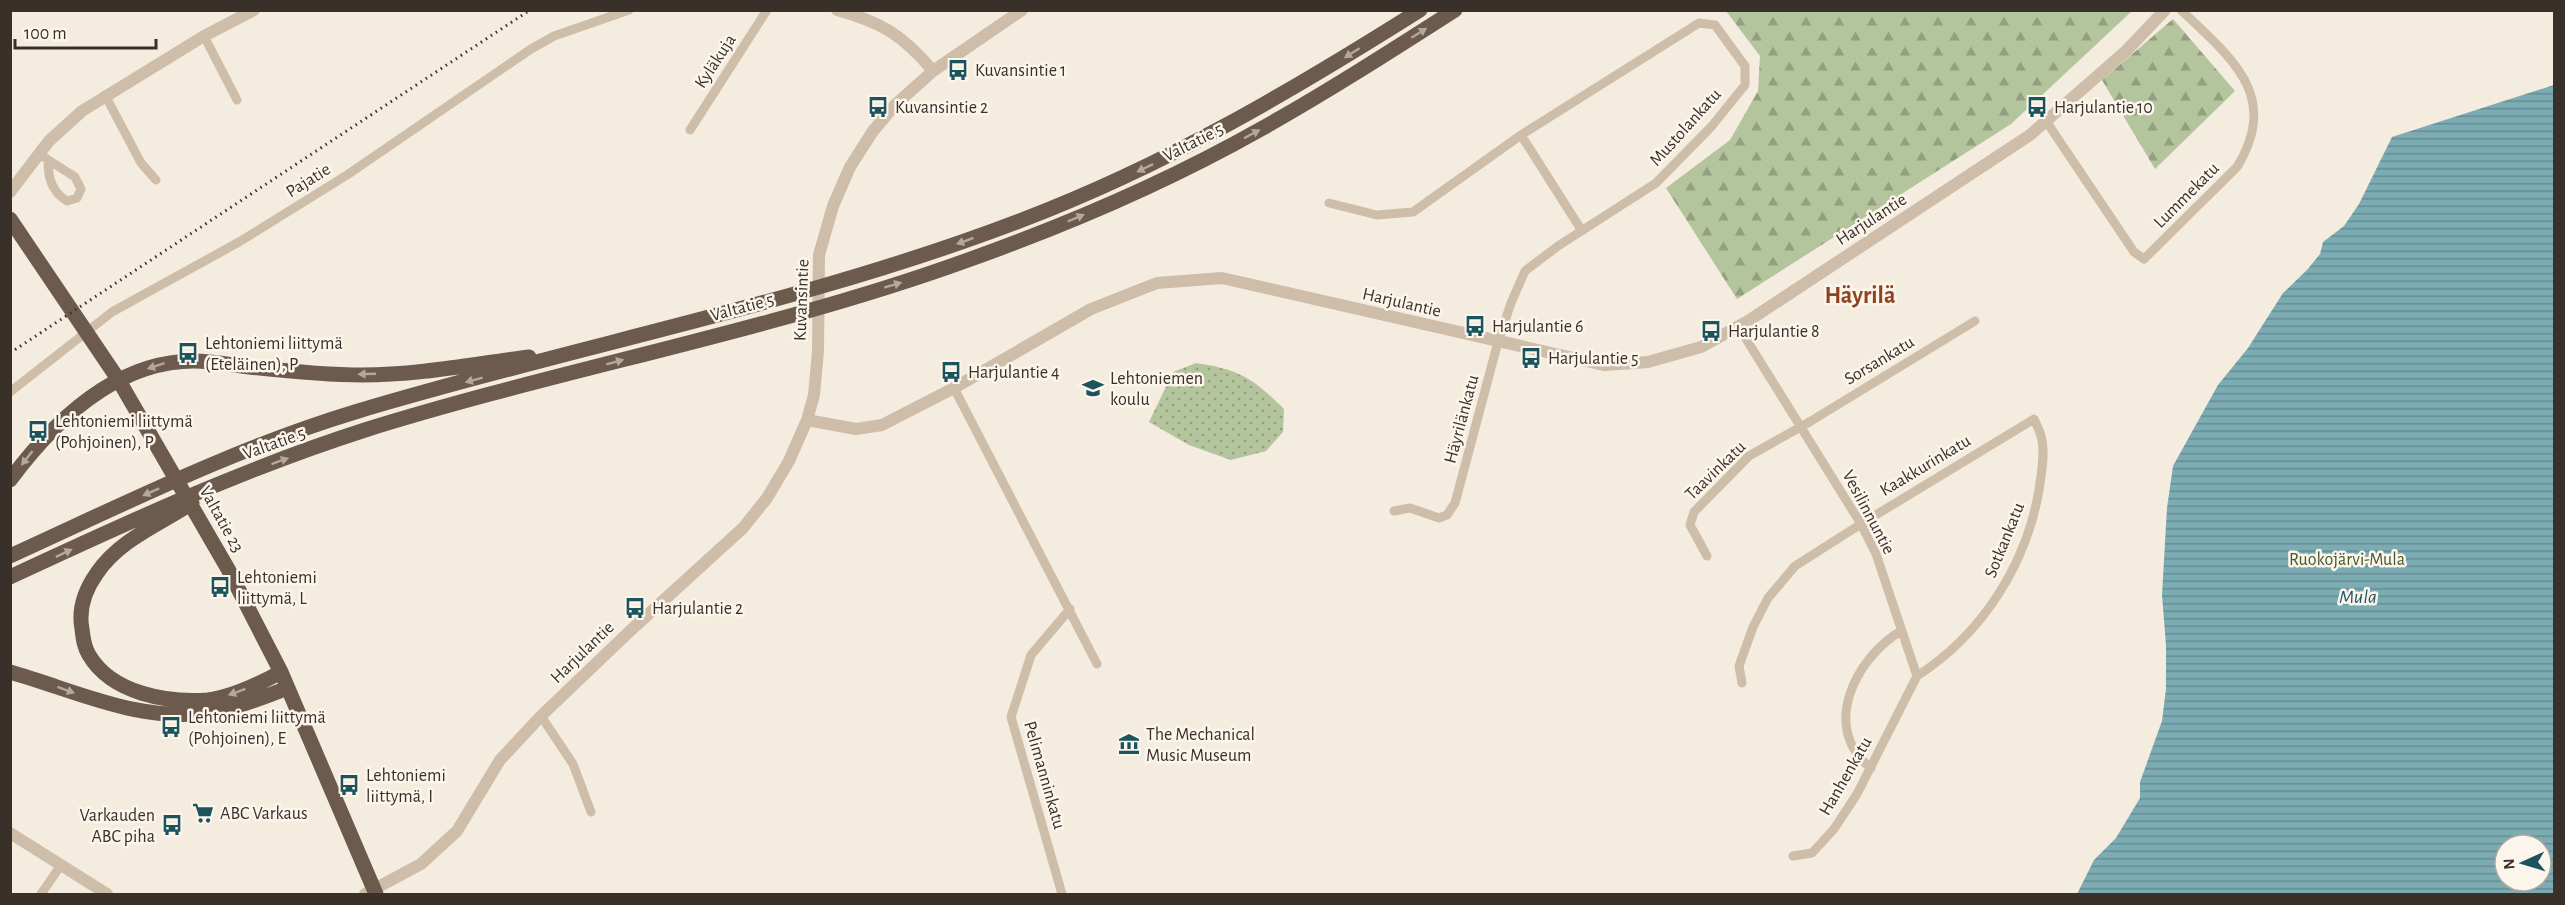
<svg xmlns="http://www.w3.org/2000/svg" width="2565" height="905" font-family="'Alegreya Sans',sans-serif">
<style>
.forest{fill:url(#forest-firs)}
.park{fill:url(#park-dots)}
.water{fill:url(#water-rules);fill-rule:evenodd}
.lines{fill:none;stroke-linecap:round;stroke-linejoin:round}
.minor{stroke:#cdbda9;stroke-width:9}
.tertiary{stroke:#cdbda9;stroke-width:12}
.trunk{stroke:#6c5a4d;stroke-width:15}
.rail{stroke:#3a302a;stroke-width:3;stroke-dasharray:1.5 4.5;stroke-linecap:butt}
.oneway{fill:#b4a89c}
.labels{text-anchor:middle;stroke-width:5;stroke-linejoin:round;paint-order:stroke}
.street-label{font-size:18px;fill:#3a302a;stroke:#fbf5ec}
.poi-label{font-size:18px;fill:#3a302a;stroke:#fbf5ec;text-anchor:start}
.park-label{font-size:18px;fill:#455a2c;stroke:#fbf5ec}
.water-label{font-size:20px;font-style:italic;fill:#1c545e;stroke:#fbf5ec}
.district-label{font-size:24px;font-weight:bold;fill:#8e421e;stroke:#fbf5ec}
</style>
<defs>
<pattern id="forest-firs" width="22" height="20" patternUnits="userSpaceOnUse" patternTransform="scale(1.5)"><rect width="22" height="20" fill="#b4c49d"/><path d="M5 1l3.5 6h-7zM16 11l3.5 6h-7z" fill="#93a080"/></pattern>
<pattern id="park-dots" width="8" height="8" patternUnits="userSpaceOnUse" patternTransform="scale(1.5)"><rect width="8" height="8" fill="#b4c49d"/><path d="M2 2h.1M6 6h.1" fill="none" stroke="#93a080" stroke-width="1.8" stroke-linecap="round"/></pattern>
<pattern id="water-rules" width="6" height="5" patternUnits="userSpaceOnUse" patternTransform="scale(1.5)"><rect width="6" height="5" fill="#7cacb3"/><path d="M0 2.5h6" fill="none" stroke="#678c92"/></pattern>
</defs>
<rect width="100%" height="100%" fill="#f4ecdf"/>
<path class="forest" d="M1726 11H2132L2011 124 1737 299 1666 188 1730 140 1758 91 1760 56Z
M2173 19 2235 91 2155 169 2102 80Z"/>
<path class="park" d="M1196 363C1241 370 1252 378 1284 409L1283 432 1266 451 1231 460 1189 445 1149 422 1173 372Z"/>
<path class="water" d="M2554 85V894H2077L2094 860 2116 838 2140 798V782L2162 721 2166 689V645L2162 595 2167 508 2173 466 2218 385 2248 348 2283 293 2307 270 2320 254 2323 242 2344 226 2359 204 2392 137ZM2505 845H2541V881H2505Z"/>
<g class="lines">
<path class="minor" d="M204 36 237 100
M105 95 141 163 156 180
M2046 121 2134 252 2144 259 2237 167C2281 95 2231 58 2181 10
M690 130 767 10
M1521 135 1582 231
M39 154 75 177 81 189 77 198 67 201C52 192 48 178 48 161
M1329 203 1377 215 1413 212 1521 135 1699 23 1715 25 1745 66V85L1711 127 1656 183 1558 246 1525 271 1511 303 1498 342 1455 503 1447 515 1439 518 1410 508 1394 511
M1738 326 1861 524 1876 554 1917 676 1857 794 1834 829 1812 853 1793 856
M954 388 1097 664
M10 392 112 312 239 242 347 175 531 49 554 36 629 10
M1707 556 1690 525 1694 512 1749 456 1811 421 1975 321
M1742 683 1739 666 1753 627 1768 598 1795 566 1861 524 2034 419C2037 426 2041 433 2042 440 2045 456 2041 475 2039 490 2026 566 1981 635 1917 676
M541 716 573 764 591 812
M1871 768C1820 729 1855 658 1901 631
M41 894 61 865
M1062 894 1011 717 1031 655 1070 609"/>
<path class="tertiary" d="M837 10C881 22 903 35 933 71
M10 192 49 141 82 111 204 36 254 10
M807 420 856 429 882 425 954 388 1091 309 1157 283 1222 278 1604 365 1648 362 1701 347 1748 321 2030 135 2127 50 2165 10
M10 833 107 894
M365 894 421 864 457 831 500 760 541 716 631 630 743 528 767 498 789 461 807 420 814 395 818 351 819 255 833 206 850 167 873 131 895 105 933 71 1022 10"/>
<path class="trunk" d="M10 219 118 379 228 569 281 672 376 894
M10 480C54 421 116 361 194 361 212 361 231 365 249 367 286 371 324 375 362 375 418 375 474 364 529 357
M192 503C160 524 119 540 97 573 85 590 78 608 82 629 83 638 84 647 89 655 112 694 168 703 208 700 233 697 259 684 281 672
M10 556C124 504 236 448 355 412 577 345 806 303 1022 220 1166 165 1290 92 1420 10
M10 577C126 523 243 469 365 430 564 368 772 331 968 260 1069 224 1169 181 1261 129 1327 92 1391 51 1455 10
M10 672C77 691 141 724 213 712 238 708 263 697 288 688"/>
<path class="rail" d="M10 353 530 10"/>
</g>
<defs><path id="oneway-solid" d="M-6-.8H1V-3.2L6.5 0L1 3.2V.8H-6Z" transform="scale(1.5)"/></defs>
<g class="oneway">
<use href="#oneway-solid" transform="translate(1419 33) rotate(-32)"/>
<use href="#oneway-solid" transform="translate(1352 53) rotate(148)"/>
<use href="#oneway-solid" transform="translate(1252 134) rotate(-28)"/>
<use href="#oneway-solid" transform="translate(1145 168) rotate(154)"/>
<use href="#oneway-solid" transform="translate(1076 218) rotate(-23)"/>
<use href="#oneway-solid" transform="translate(965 241) rotate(160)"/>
<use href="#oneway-solid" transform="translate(893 285) rotate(-16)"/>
<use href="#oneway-solid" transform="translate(615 362) rotate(-15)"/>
<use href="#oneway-solid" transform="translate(156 366) rotate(162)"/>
<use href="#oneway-solid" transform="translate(367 374) rotate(178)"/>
<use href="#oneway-solid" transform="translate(474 380) rotate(165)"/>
<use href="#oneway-solid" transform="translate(27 458) rotate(128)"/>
<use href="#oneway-solid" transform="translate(280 461) rotate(-20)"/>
<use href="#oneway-solid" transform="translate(151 492) rotate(156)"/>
<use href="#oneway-solid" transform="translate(64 553) rotate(-25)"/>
<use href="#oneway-solid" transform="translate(66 690) rotate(20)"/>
<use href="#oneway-solid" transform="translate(237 692) rotate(160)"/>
</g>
<defs>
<symbol id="bus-bare" viewBox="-9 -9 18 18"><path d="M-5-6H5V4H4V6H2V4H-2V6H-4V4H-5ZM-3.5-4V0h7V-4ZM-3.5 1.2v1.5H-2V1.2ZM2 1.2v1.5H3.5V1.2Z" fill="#1c545e" stroke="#fbf5ec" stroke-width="2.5" paint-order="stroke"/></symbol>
<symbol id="school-bare" viewBox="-9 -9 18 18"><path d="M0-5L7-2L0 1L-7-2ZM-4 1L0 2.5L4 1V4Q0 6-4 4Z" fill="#1c545e" stroke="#fbf5ec" stroke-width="2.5" paint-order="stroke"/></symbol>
<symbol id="museum-bare" viewBox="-9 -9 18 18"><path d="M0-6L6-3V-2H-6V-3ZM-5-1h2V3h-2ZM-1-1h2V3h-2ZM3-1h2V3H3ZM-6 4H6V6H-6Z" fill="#1c545e" stroke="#fbf5ec" stroke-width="2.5" paint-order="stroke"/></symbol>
<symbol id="supermarket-bare" viewBox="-9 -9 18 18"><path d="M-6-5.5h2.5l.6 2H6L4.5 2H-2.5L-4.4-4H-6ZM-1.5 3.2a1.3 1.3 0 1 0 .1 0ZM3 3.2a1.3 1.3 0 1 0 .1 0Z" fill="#1c545e" stroke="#fbf5ec" stroke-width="2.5" paint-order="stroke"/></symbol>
</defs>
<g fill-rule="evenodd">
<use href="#bus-bare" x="943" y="55" width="30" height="30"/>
<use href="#bus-bare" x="863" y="92" width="30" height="30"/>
<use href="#bus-bare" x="2022" y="92" width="30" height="30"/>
<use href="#bus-bare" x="1460" y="311" width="30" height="30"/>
<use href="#bus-bare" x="1696" y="316" width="30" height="30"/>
<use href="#bus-bare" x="173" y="338" width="30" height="30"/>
<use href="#bus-bare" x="1516" y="343" width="30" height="30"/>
<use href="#bus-bare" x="936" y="357" width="30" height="30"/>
<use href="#school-bare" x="1078" y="373" width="30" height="30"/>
<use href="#bus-bare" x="23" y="416" width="30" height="30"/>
<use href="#bus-bare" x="205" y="572" width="30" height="30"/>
<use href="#bus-bare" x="620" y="593" width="30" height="30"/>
<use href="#bus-bare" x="156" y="712" width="30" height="30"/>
<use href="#museum-bare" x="1114" y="729" width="30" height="30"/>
<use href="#bus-bare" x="334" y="770" width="30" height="30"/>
<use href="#supermarket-bare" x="188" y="798" width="30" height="30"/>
<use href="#bus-bare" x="157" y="810" width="30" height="30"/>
</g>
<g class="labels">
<g class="street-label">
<text transform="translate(715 61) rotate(-57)" y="6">Kyläkuja</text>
<text transform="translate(1685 127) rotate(-48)" y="6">Mustolankatu</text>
<text transform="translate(1193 142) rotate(-27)" y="6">Valtatie 5</text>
<text transform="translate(308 180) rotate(-32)" y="6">Pajatie</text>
<text transform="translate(2186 195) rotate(-45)" y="6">Lummekatu</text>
<text transform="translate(1871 219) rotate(-33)" y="6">Harjulantie</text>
<text transform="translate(801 300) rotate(-88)" y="6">Kuvansintie</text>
<text transform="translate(1402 302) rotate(13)" y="6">Harjulantie</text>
<text transform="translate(742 307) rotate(-15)" y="6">Valtatie 5</text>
<text transform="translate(1879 360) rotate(-31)" y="6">Sorsankatu</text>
<text transform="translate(1461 419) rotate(-75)" y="6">Häyrilänkatu</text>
<text transform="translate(274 443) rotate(-20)" y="6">Valtatie 5</text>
<text transform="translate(1925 465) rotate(-31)" y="6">Kaakkurinkatu</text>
<text transform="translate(1715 470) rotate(-44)" y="6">Taavinkatu</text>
<text transform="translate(1869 512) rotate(62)" y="6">Vesilinnuntie</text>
<text transform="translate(222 519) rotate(61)" y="6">Valtatie 23</text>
<text transform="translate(2004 540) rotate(-68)" y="6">Sotkankatu</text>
<text transform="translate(582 652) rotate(-44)" y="6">Harjulantie</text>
<text transform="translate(1045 775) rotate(74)" y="6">Pelimanninkatu</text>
<text transform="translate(1845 776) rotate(-60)" y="6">Hanhenkatu</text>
</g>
<g class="poi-label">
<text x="975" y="76">Kuvansintie 1</text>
<text x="895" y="113">Kuvansintie 2</text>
<text x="2054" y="113">Harjulantie 10</text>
<text x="1492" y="332">Harjulantie 6</text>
<text x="1728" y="337">Harjulantie 8</text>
<text x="205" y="349">Lehtoniemi liittymä<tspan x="205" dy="21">(Eteläinen), P</tspan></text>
<text x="1548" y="364">Harjulantie 5</text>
<text x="968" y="378">Harjulantie 4</text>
<text x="1110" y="384">Lehtoniemen<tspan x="1110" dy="21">koulu</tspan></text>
<text x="55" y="427">Lehtoniemi liittymä<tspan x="55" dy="21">(Pohjoinen), P</tspan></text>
<text x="237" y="583">Lehtoniemi<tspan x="237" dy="21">liittymä, L</tspan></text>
<text x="652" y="614">Harjulantie 2</text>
<text x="188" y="723">Lehtoniemi liittymä<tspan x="188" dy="21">(Pohjoinen), E</tspan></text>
<text x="1146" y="740">The Mechanical<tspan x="1146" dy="21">Music Museum</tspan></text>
<text x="366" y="781">Lehtoniemi<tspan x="366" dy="21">liittymä, I</tspan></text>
<text x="220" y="819">ABC Varkaus</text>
<text x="155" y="821" text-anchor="end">Varkauden<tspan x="155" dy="21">ABC piha</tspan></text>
</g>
<g class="park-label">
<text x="2347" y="565">Ruokojärvi-Mula</text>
</g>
<g class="water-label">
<text x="2358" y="603">Mula</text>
</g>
<g class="district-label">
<text x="1860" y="303">Häyrilä</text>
</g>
</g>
<rect width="2565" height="905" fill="none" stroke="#3a302a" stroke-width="24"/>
<g transform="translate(2523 863) rotate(266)"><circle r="28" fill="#fbf5ec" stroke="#aea69e" stroke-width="1.5"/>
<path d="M0-4.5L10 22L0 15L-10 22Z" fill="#1c545e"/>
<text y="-9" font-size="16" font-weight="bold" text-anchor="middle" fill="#3a302a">N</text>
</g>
<path d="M15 39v9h141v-9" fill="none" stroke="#3a302a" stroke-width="3"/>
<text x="24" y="39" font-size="18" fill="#3a302a" stroke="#fbf5ec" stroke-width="4.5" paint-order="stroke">100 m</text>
</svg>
